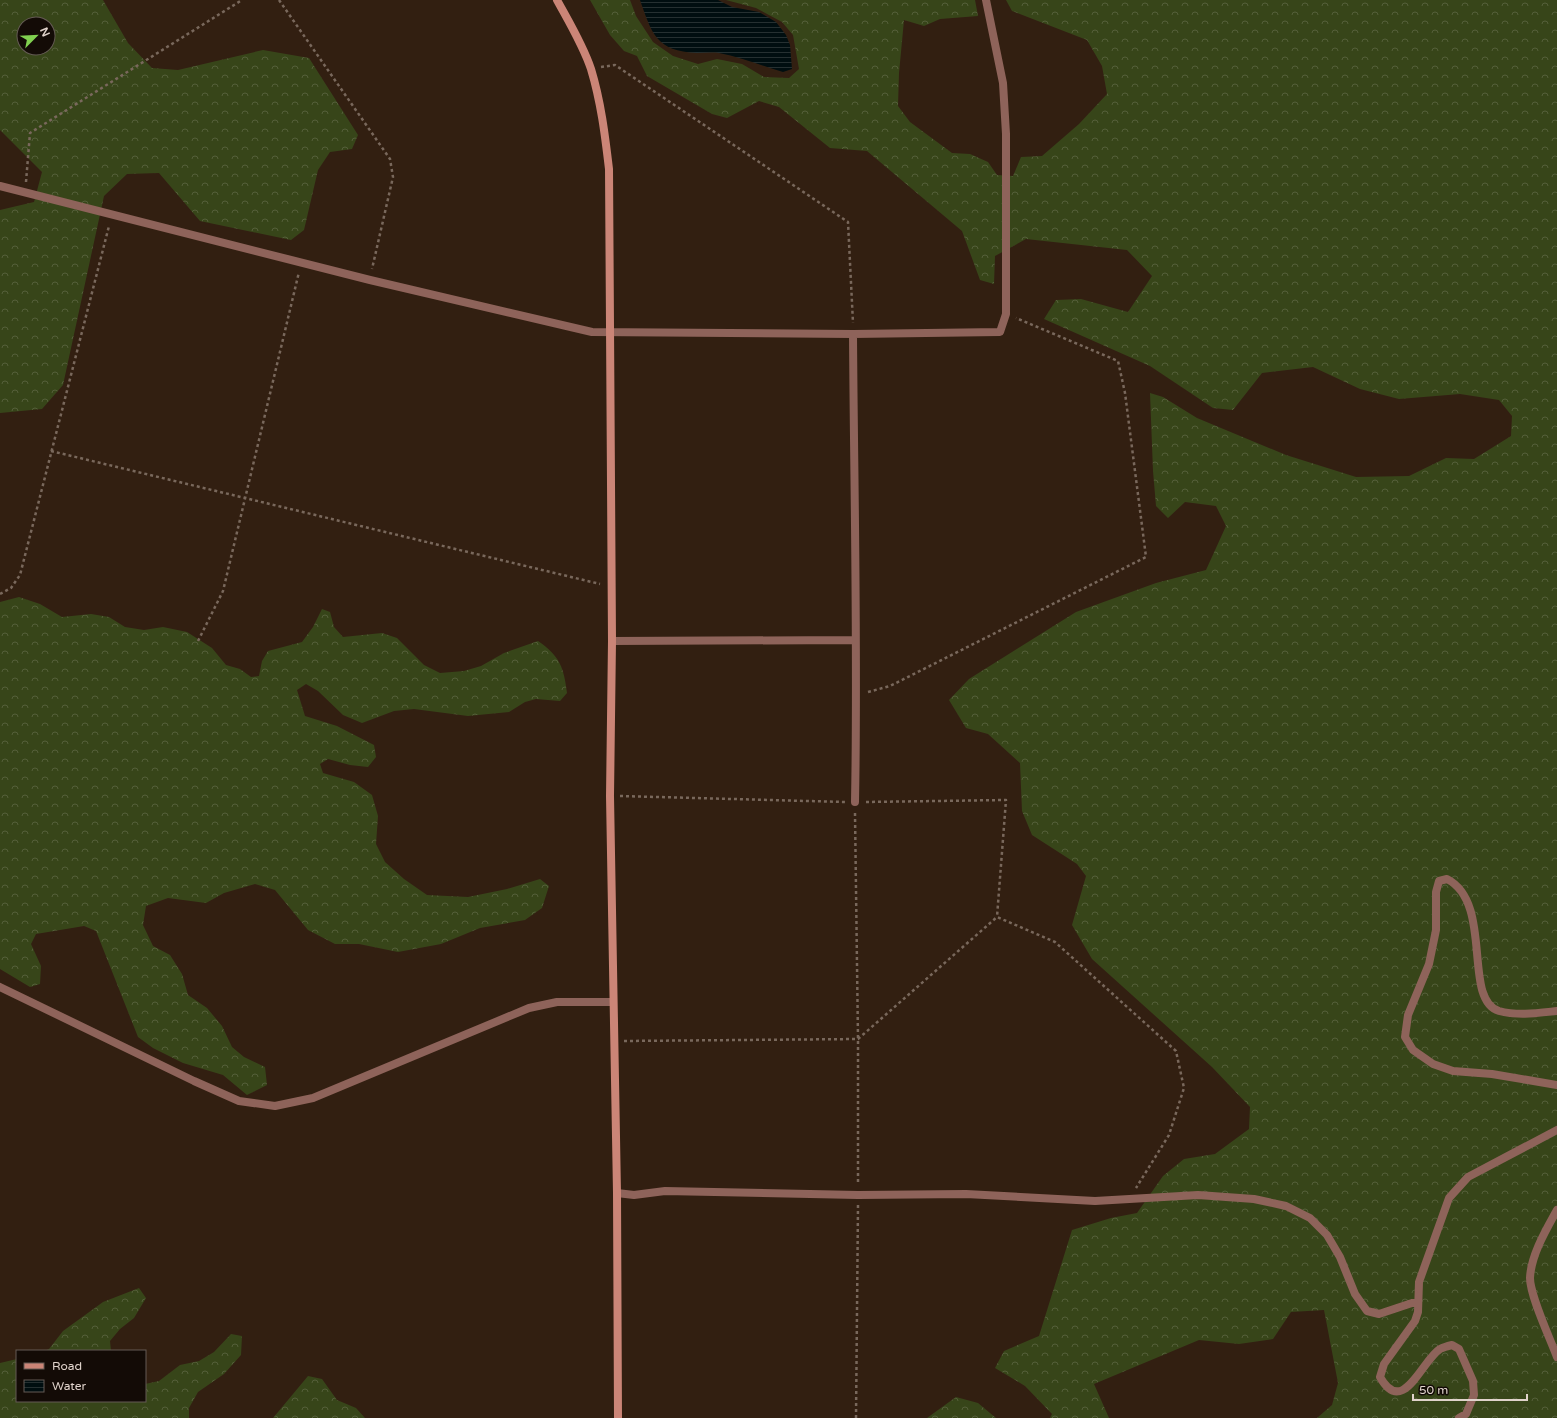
<svg xmlns="http://www.w3.org/2000/svg" width="1557" height="1418" font-family="'Varela Round',sans-serif">
<style>
.forest{fill:url(#forest-crowns);fill-rule:evenodd}
.water{fill:url(#water-rules)}
.lines{fill:none;stroke-linecap:round;stroke-linejoin:round}
.path{stroke:#79685c;stroke-width:2.5;stroke-dasharray:3 3;stroke-linecap:butt}
.street{stroke:#8e635a;stroke-width:8}
.secondary{stroke:#cb8577;stroke-width:8}
</style>
<defs>
<pattern id="forest-crowns" width="20" height="18" patternUnits="userSpaceOnUse"><rect width="20" height="18" fill="#374519"/><path d="M2 6a3 3 0 1 1 6 0M12 15a3 3 0 1 1 6 0" fill="none" stroke="#545f39"/></pattern>
<pattern id="water-rules" width="6" height="5" patternUnits="userSpaceOnUse"><rect width="6" height="5" fill="#000e10"/><path d="M0 2.5h6" fill="none" stroke="#253031"/></pattern>
</defs>
<rect width="100%" height="100%" fill="#321f11"/>
<path class="forest" d="M0 0H103L128 43 152 68 178 70 263 50 309 58 358 135 352 149 330 152 318 170 304 230 291 240 200 221 159 173 127 174 104 196 63 385 42 409 0 413V210L34 202 42 172 0 130ZM24 24H48V48H24Z
M590 0H630L636 16 653 42 673 56 698 64 717 59 742 64 764 77 789 78 799 69 793 35 782 22 756 8 726 0H975L978 16 940 19 924 26 904 20 899 73 898 106 910 122 952 153 970 154 988 162 997 175 1013 176 1021 157 1042 156 1079 124 1107 94 1102 66 1087 40 1012 11 1006 0H1557V1418H1317L1332 1405 1338 1383 1324 1310 1291 1312 1273 1339 1239 1344 1199 1340 1094 1384 1109 1418H1050L1052 1414 1025 1386 995 1368 1004 1351 1039 1336 1072 1230 1111 1218 1137 1213 1163 1176 1184 1159 1215 1154 1249 1129 1250 1107 1212 1067 1092 959 1072 925 1086 876 1077 864 1032 835 1022 811 1020 763 988 734 966 728 949 700 969 679 1076 612 1156 583 1206 570 1226 526 1216 506 1185 502 1168 518 1156 506 1153 471 1150 393 1163 397 1197 418 1286 455 1356 477 1409 476 1446 458 1474 459 1511 436 1512 416 1499 400 1460 394 1399 399 1360 389 1313 367 1262 373 1233 410 1213 408 1150 366 1044 319 1056 300 1081 299 1128 312 1152 276 1127 250 1026 239 995 256 994 284 980 280 962 231 867 151 830 148 779 107 759 101 727 118 712 114 647 76 637 56 624 51 610 35Z
M19 597 40 604 62 617 91 614 109 617 125 627 144 630 163 627 187 632 212 648 226 665 240 669 251 677 259 676 262 661 268 651 302 642 313 627 322 609 330 612 334 627 343 637 382 633 397 638 424 665 440 673 464 671 481 666 504 653 538 641C560 656 564 668 567 693L560 701 536 699 525 702 509 712 468 716 414 709 394 711 362 723 343 715 318 691 306 684 297 690 305 716 337 726 374 745 376 757 368 767 350 765 328 759 320 764 323 773 354 782 372 795 378 816 376 844 385 862 404 879 427 895 468 897 507 889 540 879 549 886 542 908 525 920 480 928 441 944 398 952 359 944H335L308 930 275 890 255 884 224 893 206 903 168 898 146 906 143 925 153 946 170 955 182 974 188 995 207 1008 222 1026 232 1047 244 1057 265 1067 267 1085 247 1095 223 1075 183 1063 153 1048 138 1037 96 931 84 926 36 934 31 944 41 966 40 984 30 987 0 969V602Z
M139 1288 146 1298 134 1318 120 1329 110 1341 111 1351H44L49 1349 63 1331 103 1302Z
M231 1334 242 1336 241 1355 224 1374 198 1392 189 1408V1418H0V1363L17 1359V1401H145V1384L159 1381 180 1365 199 1361 214 1352Z
M308 1376 322 1379 337 1400 356 1408 365 1418H273Z
M956 1397 978 1403 996 1418H927Z"/>
<path class="water" d="M640 0H718L732 7 759 12 776 22 786 35 790 45 792 69 783 72C762 66 741 57 719 53 712 52 704 53 697 53 656 51 652 34 640 0Z"/>
<g class="lines">
<path class="path" d="M279 0 390 159 393 177 372 269
M601 67 615 65 848 222 853 323
M26 182 30 133 242 0
M51 451 600 584
M0 594 11 588 20 575 109 226
M198 641 223 591 299 272
M868 692 890 686 1146 557 1125 393 1118 361 1016 318
M620 796 845 802
M866 802 1006 800 997 917
M855 813 858 1039V1184
M624 1041 858 1039 997 917 1055 942 1176 1051 1184 1088 1169 1135 1136 1188
M856 1418 858 1205"/>
<path class="street" d="M0 186 370 280 592 332 853 334 1000 332 1006 314V134L1003 83 986 0
M853 334C854 490 858 646 855 802
M612 641 855 640
M0 987 194 1081 239 1101 275 1106 313 1098 529 1008 557 1002H612
M1557 1011C1538 1013 1518 1016 1499 1011 1462 1000 1494 903 1447 879L1439 881 1436 892V930L1429 964 1408 1015 1405 1037 1413 1050 1433 1064 1453 1071 1492 1074 1557 1085
M617 1193 634 1195 665 1191 858 1195 966 1194 1095 1201 1198 1195 1254 1199 1286 1206 1310 1218 1327 1235 1340 1257 1355 1294 1367 1311 1379 1314 1418 1301
M1557 1210C1546 1230 1531 1255 1530 1278 1530 1296 1550 1338 1557 1357
M1459 1418 1466 1414 1474 1395 1473 1381 1459 1349 1452 1345C1448 1346 1444 1347 1440 1349 1422 1360 1403 1418 1380 1377L1384 1364 1415 1321 1418 1312 1419 1282 1449 1198 1468 1177 1557 1130"/>
<path class="secondary" d="M557 0C569 22 583 45 591 69 601 102 605 135 609 169L612 641 610 796 617 1193 618 1418"/>
</g>
<rect x="16" y="1350" width="130" height="52" fill="#130b06" stroke="#655b55"/>
<rect x="24" y="1363" width="20" height="6" fill="#cb8577" stroke="#655b55"/>
<text x="52" y="1370" font-size="12" fill="#e0d3cb">Road</text>
<rect x="24" y="1380" width="20" height="12" fill="url(#water-rules)" stroke="#655b55"/>
<text x="52" y="1390" font-size="12" fill="#e0d3cb">Water</text>
<g transform="translate(36 36) rotate(66)"><circle r="19" fill="#130b06" stroke="#655b55"/>
<path d="M0-3L7 15L0 10L-7 15Z" fill="#81d050"/>
<text y="-6" font-size="11" font-weight="bold" text-anchor="middle" fill="#e0d3cb">N</text>
</g>
<path d="M1413 1394v6h114v-6" fill="none" stroke="#e0d3cb" stroke-width="2"/>
<text x="1419" y="1394" font-size="12" fill="#e0d3cb" stroke="#130b06" stroke-width="3" paint-order="stroke">50 m</text>
</svg>
